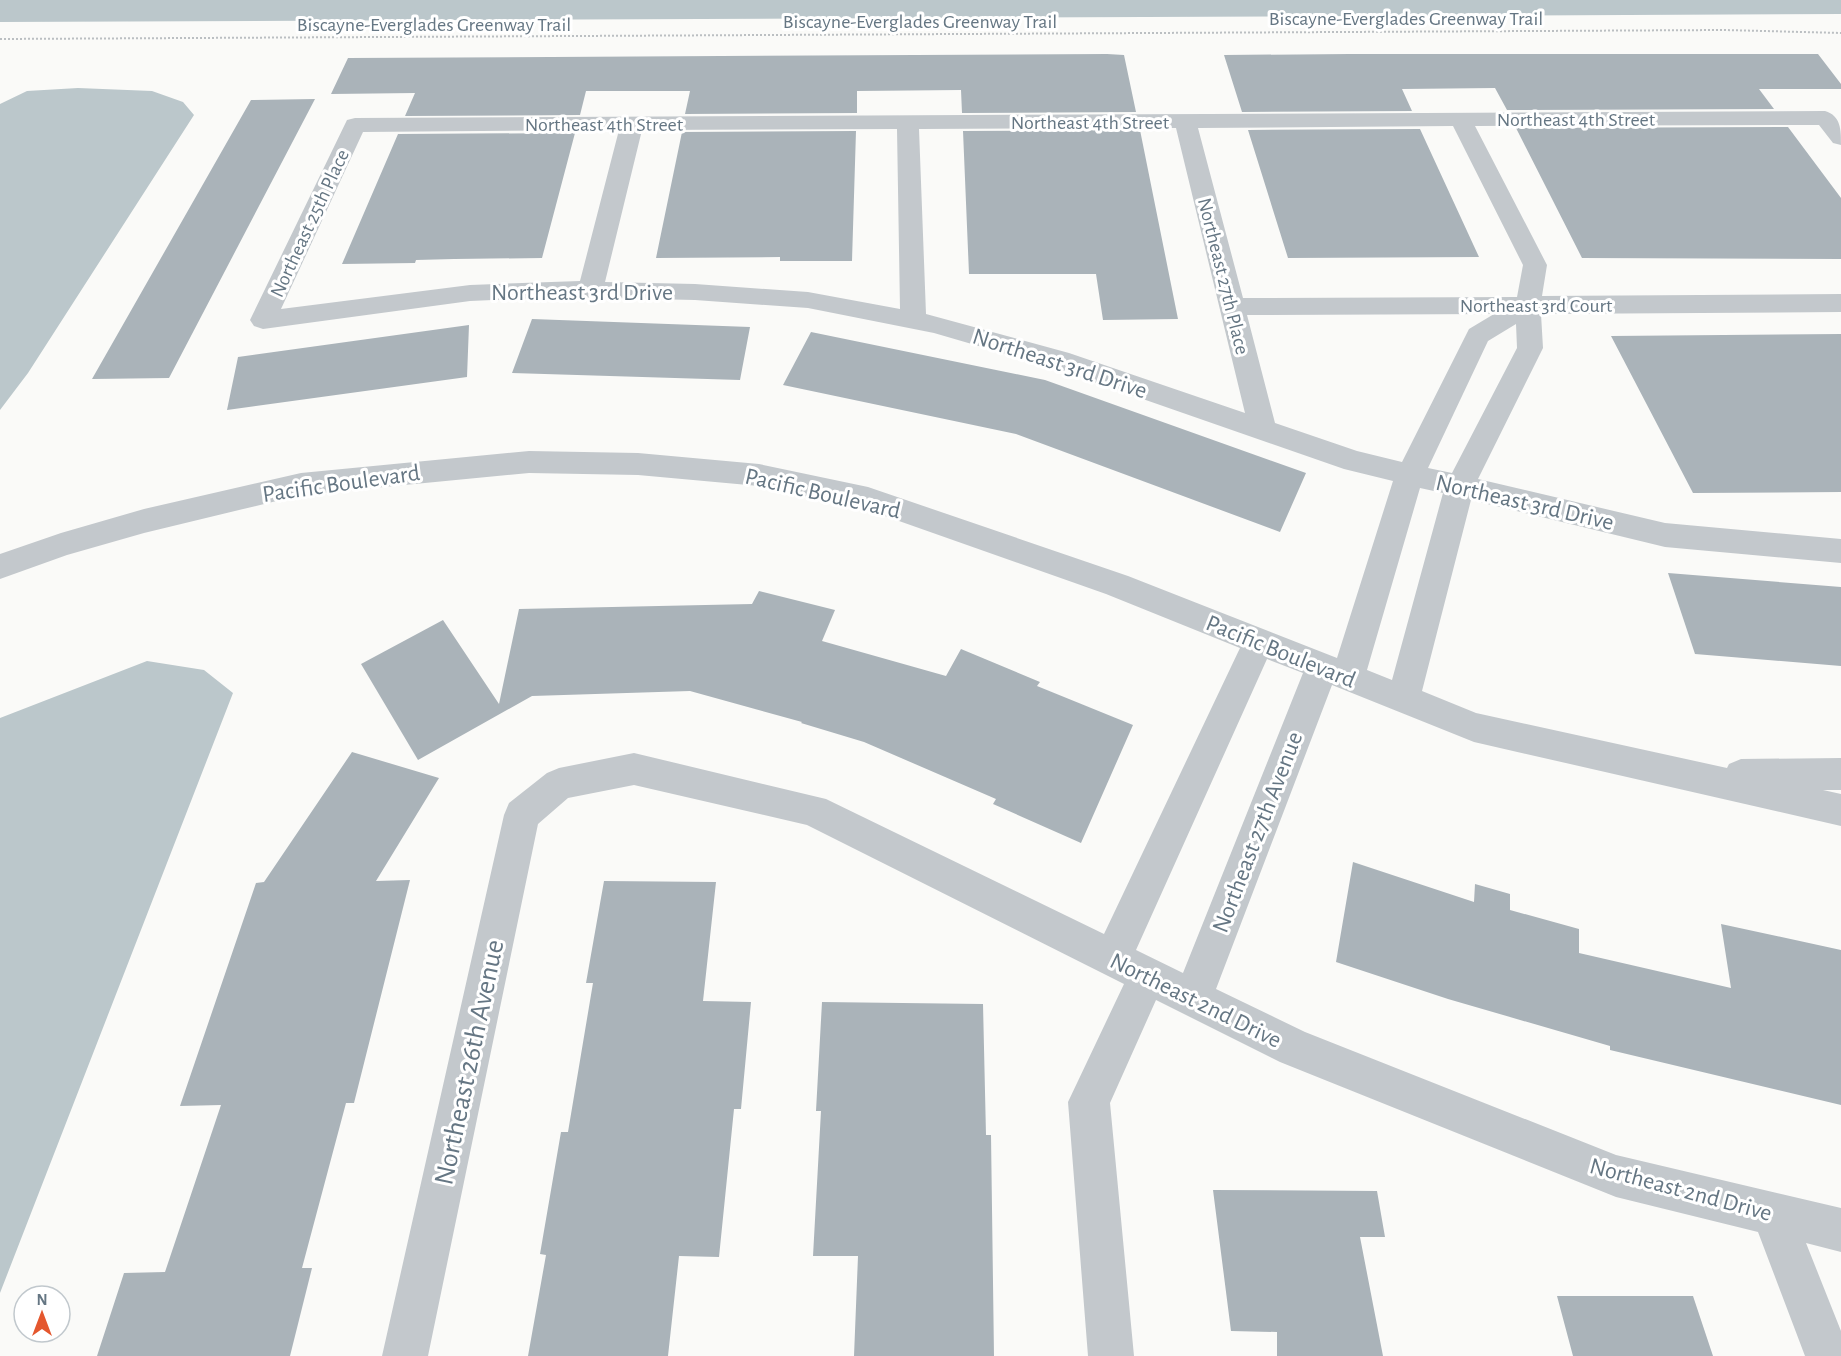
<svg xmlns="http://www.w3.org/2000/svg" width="1841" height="1356" font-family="'Alegreya Sans',sans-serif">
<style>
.water{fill:#bbc7cb}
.building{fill:#aab3b9}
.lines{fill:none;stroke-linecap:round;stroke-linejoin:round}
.path{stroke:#bbbfc2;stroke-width:2;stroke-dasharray:2 2;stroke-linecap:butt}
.minor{fill:#c3c8cc;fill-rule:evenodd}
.labels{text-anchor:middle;stroke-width:6;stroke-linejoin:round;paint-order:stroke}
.far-street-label{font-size:20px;fill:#657683;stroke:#fff}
.street-label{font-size:24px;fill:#657683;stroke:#fff}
.near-street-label{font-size:28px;fill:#657683;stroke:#fff}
</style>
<rect width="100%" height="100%" fill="#fafaf8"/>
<path class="water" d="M0 0H1841V14L0 22Z
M78 88 152 91 183 102 194 115 28 373 0 410V104L27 91Z
M147 661 204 670 233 693 0 1293V718Z"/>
<path class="building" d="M1107 54 1124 55 1136 112 962 113 961 90 857 91V113L685 114 690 91H586L580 115 405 116 415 93 331 94 348 58Z
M1350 54H1818L1841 84V89H1759L1774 109 1507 110 1495 88 1402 89 1412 111 1242 112 1224 55Z
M315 99 169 378 92 379 251 100Z
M1788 127 1841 198V259L1582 258 1516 128Z
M1420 129 1479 257 1288 258 1248 130Z
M1140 130 1178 319 1103 320 1096 274H969L963 131Z
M856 131 852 261H780V257L656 258 682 132Z
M575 133 542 258 454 259 416 260 415 263 342 264 398 134Z
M532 319 750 327 740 380 512 373Z
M469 325 467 377 227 410 238 357Z
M811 332 1045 380 1306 473 1280 532 1016 434 783 385Z
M1841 334V492L1693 493 1611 336Z
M1668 573 1841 587V666L1695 654Z
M759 591 835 610 822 641 946 676 961 649 1040 682 1037 686 1133 725 1081 843 993 804 996 799 864 742 801 723 802 722 690 691 532 696 418 760 361 664 443 620 499 704 519 609 752 604Z
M352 752 439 778 376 881 410 880 354 1103H346L302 1268H312L290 1356H97L124 1273 165 1272 221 1105 180 1106 256 883 264 882Z
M1353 862 1474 902 1475 884 1510 894V910L1579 929V953L1731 988 1721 924 1841 950V1105L1610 1050V1046L1448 999 1336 962Z
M604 881 716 882 703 1001 751 1002 741 1109H734L719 1257 679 1256 668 1356H528L546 1255 540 1254 561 1132H568L593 983H586Z
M822 1002 983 1004 986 1135H991L994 1356H854L858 1256H813L821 1111H816Z
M1213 1190 1377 1191 1385 1237H1360L1383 1356H1277V1332L1231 1331Z
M1557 1296H1693L1713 1356H1573Z"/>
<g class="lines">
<path class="path" d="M0 39 1725 30 1841 33"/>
<path class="minor" d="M1825 111C1841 116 1841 129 1841 145L1833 143 1819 125 1475 126 1547 265 1542 296 1841 294V312L1541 314 1543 348 1478 479 1665 523 1841 539V563L1665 547 1471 500 1422 691 1476 713 1727 768 1729 764 1741 759 1841 758V790H1823L1841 794V826L1474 742 1332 685 1216 989 1305 1032 1616 1155 1841 1208V1252L1806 1243 1841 1331V1356H1805L1758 1232 1616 1197 1280 1062 1156 1000 1110 1103 1134 1356H1088L1068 1102 1124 984 807 825 634 785 568 798 538 824 428 1356H382L504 815 509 803 547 773 559 768 634 753 826 799 1104 934 1240 648 1106 594 865 509 759 486 638 475 529 473 301 495 144 533 67 555 0 579V554L61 533 144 509 301 473 529 451 638 453 759 464 868 487 1128 576 1337 658 1393 481 1344 469 1051 367 934 333 808 308 695 300 562 297 470 301 263 329 254 326 250 320 347 120 355 118ZM1453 126 1523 265 1517 297 1243 298 1198 128ZM1176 128 1245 413 1069 353 926 314 919 129ZM897 129 900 309 808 292 695 284 605 282 642 130ZM619 130 580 281 470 285 281 309 363 132ZM1494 314 1469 329 1402 462 1357 451 1275 423 1247 315ZM1516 324 1517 348 1452 473 1428 468 1488 341ZM1420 488 1443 493 1392 680 1367 670ZM1267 659 1303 673 1183 973 1136 950Z"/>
</g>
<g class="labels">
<g class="far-street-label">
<text x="1406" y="25">Biscayne-Everglades Greenway Trail</text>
<text x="920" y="28">Biscayne-Everglades Greenway Trail</text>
<text x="434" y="31">Biscayne-Everglades Greenway Trail</text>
<text x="1576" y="126">Northeast 4th Street</text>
<text x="1090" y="129">Northeast 4th Street</text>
<text x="604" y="131">Northeast 4th Street</text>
<text transform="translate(309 223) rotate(-65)" y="7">Northeast 25th Place</text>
<text transform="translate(1224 276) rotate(76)" y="7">Northeast 27th Place</text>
<text x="1536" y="312">Northeast 3rd Court</text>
</g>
<g class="street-label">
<text x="582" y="300">Northeast 3rd Drive</text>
<text transform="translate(1060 363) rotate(18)" y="8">Northeast 3rd Drive</text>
<text transform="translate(341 483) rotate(-8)" y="8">Pacific Boulevard</text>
<text transform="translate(823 493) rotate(13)" y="8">Pacific Boulevard</text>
<text transform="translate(1525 502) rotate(13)" y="8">Northeast 3rd Drive</text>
<text transform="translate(1281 651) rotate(22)" y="8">Pacific Boulevard</text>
<text transform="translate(1257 832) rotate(-69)" y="8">Northeast 27th Avenue</text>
<text transform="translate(1196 1000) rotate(26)" y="8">Northeast 2nd Drive</text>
<text transform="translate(1681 1189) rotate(15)" y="8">Northeast 2nd Drive</text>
</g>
<g class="near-street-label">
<text transform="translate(468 1062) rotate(-78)" y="10">Northeast 26th Avenue</text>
</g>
</g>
<g transform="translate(42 1314)"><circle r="28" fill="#ffffff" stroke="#c1c8cd" stroke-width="1.5"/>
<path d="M0-4.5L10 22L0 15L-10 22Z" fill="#e4572e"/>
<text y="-9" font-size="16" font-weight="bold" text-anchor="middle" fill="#657683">N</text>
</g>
</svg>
